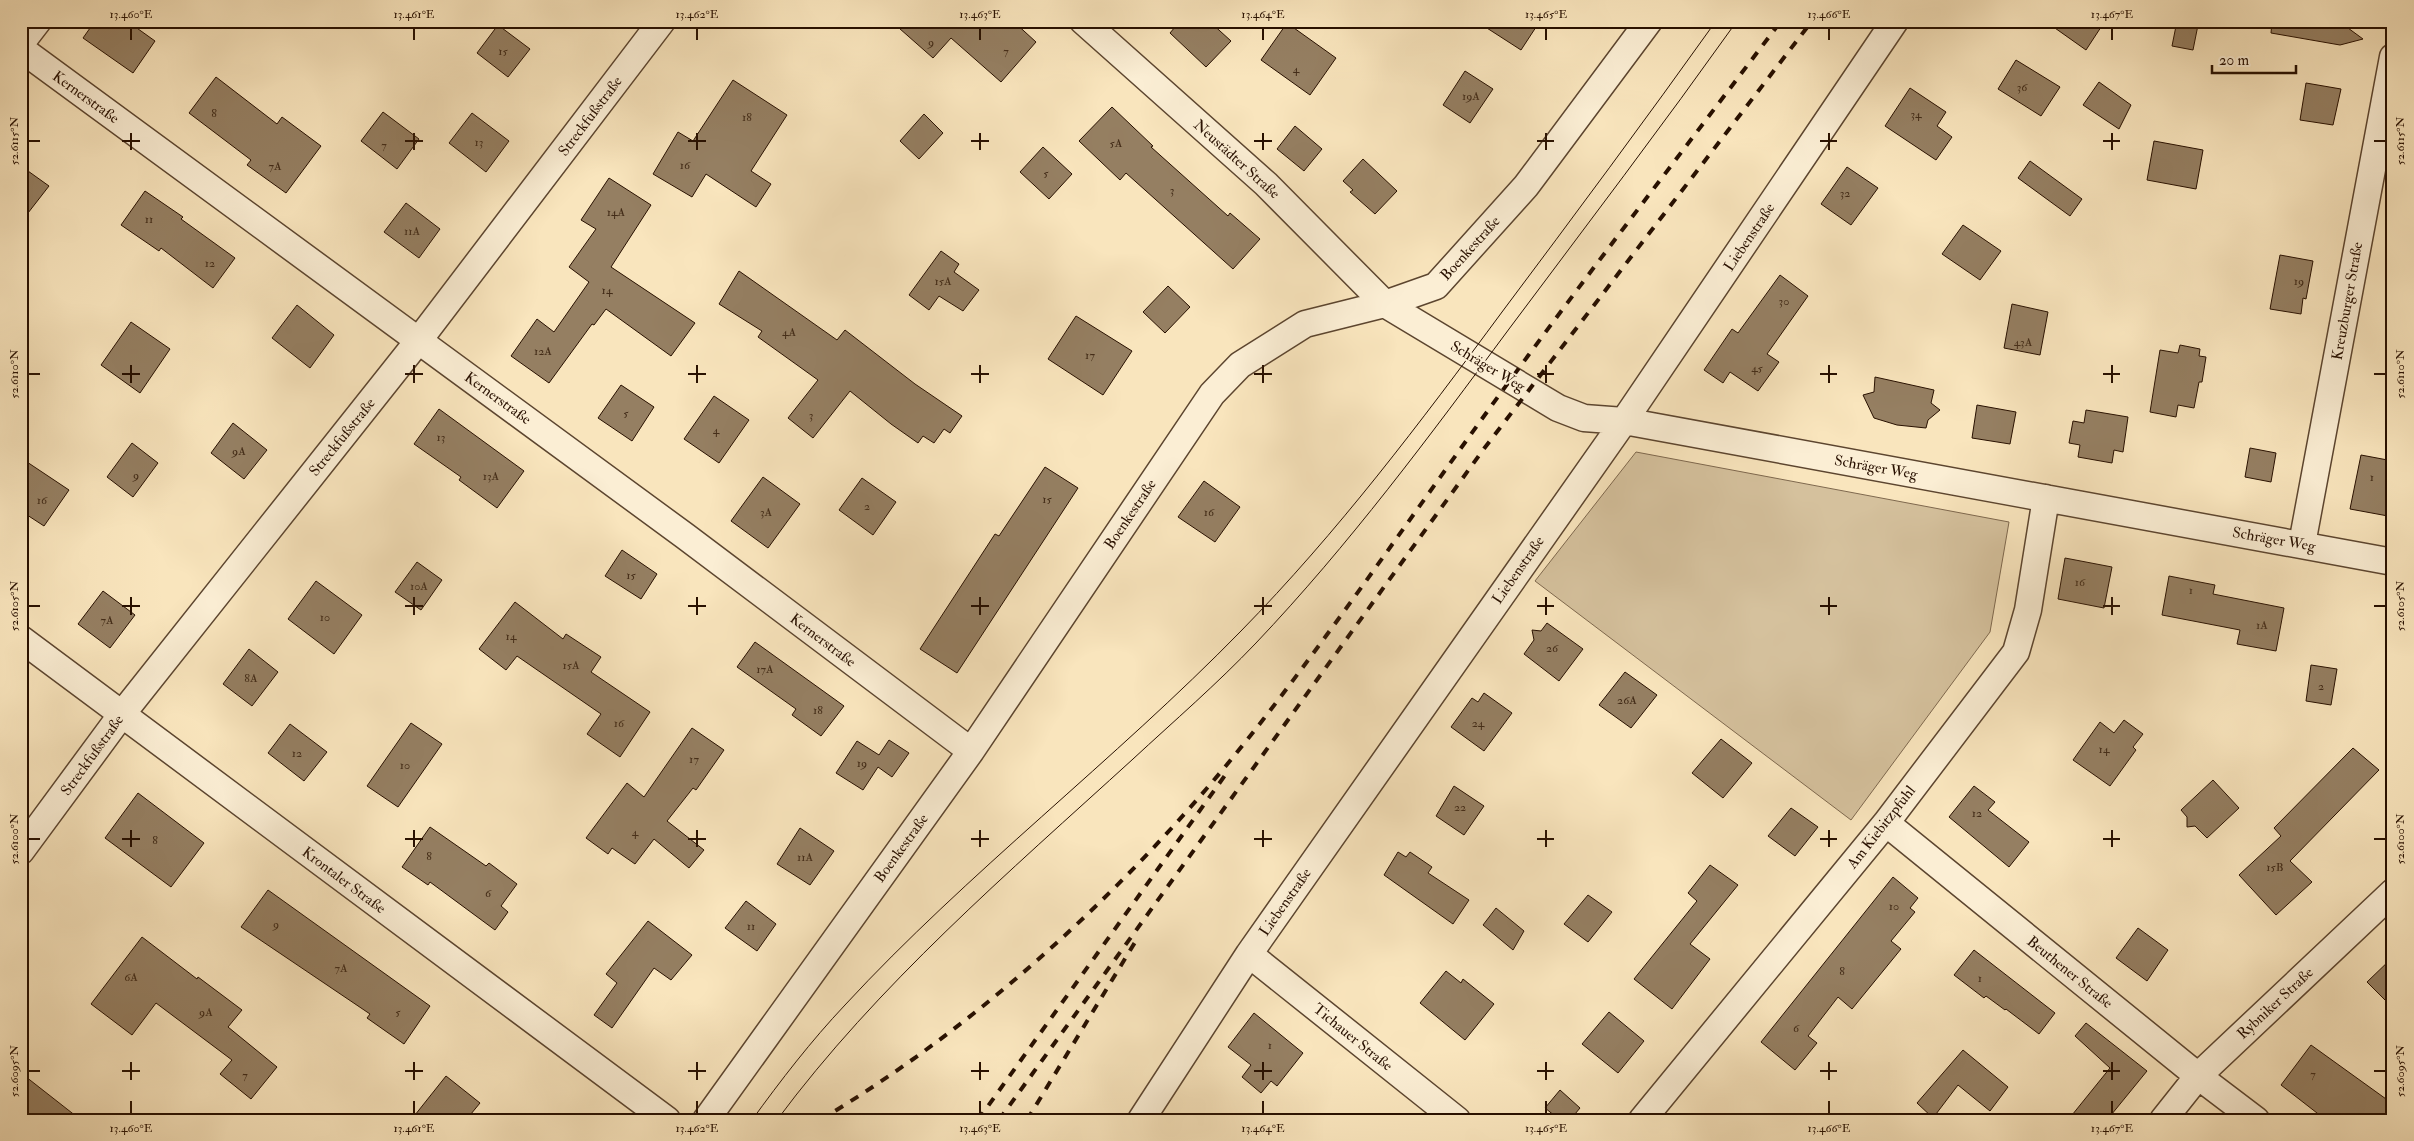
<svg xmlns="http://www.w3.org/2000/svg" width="2414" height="1141" font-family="'IM FELL Double Pica',serif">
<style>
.green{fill:#d5c19d;stroke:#7e684e}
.building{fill:#957f62;stroke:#281000}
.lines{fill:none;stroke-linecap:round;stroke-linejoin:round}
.street-casing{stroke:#5c452f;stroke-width:29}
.street{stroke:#fbeed4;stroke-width:26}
.tram{stroke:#281000;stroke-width:1}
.rail{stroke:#281000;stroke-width:4;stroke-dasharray:9 9;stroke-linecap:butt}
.ticks{fill:none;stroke:#281000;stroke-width:2}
.labels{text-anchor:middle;stroke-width:4;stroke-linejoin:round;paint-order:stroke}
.number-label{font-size:12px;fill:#432c18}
.street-label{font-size:15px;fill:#281000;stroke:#fbeed4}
.neatline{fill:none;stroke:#281000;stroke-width:2}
.ticks-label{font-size:12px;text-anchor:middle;fill:#281000}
</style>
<rect width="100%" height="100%" fill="#f9e5bd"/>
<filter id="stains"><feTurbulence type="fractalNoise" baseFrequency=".004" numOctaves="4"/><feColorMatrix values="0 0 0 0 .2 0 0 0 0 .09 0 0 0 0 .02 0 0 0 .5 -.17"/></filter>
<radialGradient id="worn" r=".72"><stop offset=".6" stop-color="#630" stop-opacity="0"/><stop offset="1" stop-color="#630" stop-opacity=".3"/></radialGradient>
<path class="green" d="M1636 452 2009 522 1990 632 1851 820 1535 581Z"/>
<path class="building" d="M95 21H127L155 41 133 73 83 38Z
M891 21H1013L1036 42 1001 82 951 38 933 58Z
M1180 21H1209L1231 41 1206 67 1170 33Z
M1476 21H1540L1521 50Z
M2045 21H2105L2086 50Z
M2177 21 2198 25 2193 50 2172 46Z
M2272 21H2350L2348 28 2363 39 2340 45 2271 33Z
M1287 23 1336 58 1310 95 1261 60Z
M498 25 530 49 508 77 477 53Z
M2016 60 2060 87 2041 116 1998 89Z
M1465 71 1493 89 1470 123 1443 105Z
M216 77 277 124 282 117 321 146 286 193 247 165 251 160 189 113Z
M733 80 787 115 751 171 771 184 756 207 706 174 692 197 653 174 678 132 693 141Z
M2099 82 2131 105 2119 129 2083 105Z
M2306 83 2341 89 2333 125 2300 120Z
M1910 88 1946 112 1937 126 1952 137 1936 160 1885 126Z
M1112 107 1153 146 1151 147 1228 216 1230 213 1260 239 1233 269 1126 173 1120 180 1079 141Z
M383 112 419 139 397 169 361 141Z
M472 113 509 141 486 172 449 143Z
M924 114 943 133 919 159 900 141Z
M1295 126 1322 149 1304 171 1277 149Z
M2154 141 2203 150 2196 189 2147 180Z
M1043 147 1072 174 1049 199 1020 172Z
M1363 159 1397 191 1375 214 1350 192 1353 190 1343 181Z
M2030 161 2082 199 2070 216 2018 178Z
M21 166 49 186 21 222Z
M1847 167 1878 188 1851 225 1821 204Z
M609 178 651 205 611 267 695 323 671 356 606 309 594 325 592 324 549 383 511 356 537 319 554 332 589 282 569 267 596 229 581 220Z
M145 191 183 217 181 219 235 258 213 288 161 248 159 251 121 225Z
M406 203 440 229 419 258 384 232Z
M1963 225 2001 251 1980 280 1942 254Z
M941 251 959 264 954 272 979 290 963 311 939 296 929 310 909 295Z
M2280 255 2313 261 2306 299 2303 298 2301 314 2270 309Z
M739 271 837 340 845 330 915 384 962 416 950 433 944 429 934 443 923 436 918 443 891 424 850 391 813 438 788 418 818 380 758 337 762 331 719 304Z
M1780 275 1808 296 1767 354 1779 362 1758 391 1730 372 1723 383 1704 370 1732 329 1738 333Z
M1168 286 1190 307 1165 333 1143 312Z
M2012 304 2048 312 2040 355 2004 348Z
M297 305 334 335 310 368 272 338Z
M1076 316 1132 351 1103 395 1048 359Z
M131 322 170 349 140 393 101 365Z
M2180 345 2200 349 2199 356 2206 357 2202 382H2199L2194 408 2178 405 2176 417 2150 412 2160 350 2178 353Z
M1875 377 1934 390 1931 403 1940 410 1928 420 1926 428 1897 425 1874 418 1863 395 1874 392Z
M621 385 654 407 632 441 598 418Z
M714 396 749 420 719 463 684 439Z
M1977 405 2016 412 2010 444 1972 438Z
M439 409 524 471 497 508 459 480 461 477 414 444Z
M2086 410 2128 417 2123 452 2114 450 2112 463 2078 457 2080 445 2069 443 2073 421 2084 423Z
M233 423 267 450 244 479 211 453Z
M132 443 158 463 133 497 107 477Z
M2250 448 2276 453 2271 482 2245 477Z
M2361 455 2393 461V494L2388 516 2350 509Z
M21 458 69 490 44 526 21 511Z
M1045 467 1078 488 957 673 920 649 995 534 999 536Z
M763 477 800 504 768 548 731 521Z
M862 478 896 502 873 535 839 510Z
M1204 481 1240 507 1215 542 1178 517Z
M622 550 657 574 641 599 605 576Z
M2065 558 2112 567 2104 608 2058 599Z
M417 562 442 580 421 610 395 592Z
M2169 576 2215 585 2213 594 2284 608 2276 651 2237 644 2240 630 2162 615Z
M316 581 362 615 334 654 288 619Z
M103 591 135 615 110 648 78 624Z
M515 602 563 639 566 634 601 657 591 672 650 712 620 757 587 734 601 714 517 656 506 670 479 649Z
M1547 623 1583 649 1559 681 1524 654 1534 640 1532 630 1541 631Z
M755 642 844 706 821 736 792 715 796 709 737 667Z
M249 649 278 672 252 706 223 684Z
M2311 665 2337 669 2331 705 2306 701Z
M1625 672 1657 695 1631 728 1599 705Z
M1484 693 1512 713 1484 751 1451 727 1472 698 1478 702Z
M2124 720 2143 734 2133 747 2136 750 2110 786 2073 760 2100 722 2114 733Z
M411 723 442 744 398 807 367 786Z
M290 724 327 752 304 781 268 753Z
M692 728 724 750 696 790 693 788 667 821 704 850 689 868 654 839 635 864 612 848 608 854 586 838 627 783 644 797Z
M1721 739 1752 763 1723 798 1692 773Z
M889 740 909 753 892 777 878 767 863 790 836 773 857 741 879 755Z
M2353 748 2379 770 2290 861 2312 882 2276 915 2239 875 2281 836 2274 828Z
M2213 780 2239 808 2207 838 2195 826 2187 827V817L2181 810Z
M1454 786 1484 806 1464 835 1436 816Z
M1974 786 1995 802 1988 810 2029 842 2009 867 1949 817Z
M138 793 204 843 171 887 105 838Z
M1791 808 1818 827 1795 856 1768 836Z
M430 827 486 866 489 863 517 884 501 906 508 912 495 930 430 882 428 885 402 867Z
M800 828 834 851 810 885 777 864Z
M1398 852 1406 857 1410 852 1432 867 1428 873 1469 900 1453 924 1384 875Z
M1710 865 1738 885 1690 944 1710 959 1672 1009 1634 979 1697 901 1688 893Z
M1893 877 1918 898 1910 908 1915 912 1891 941 1901 949 1852 1009 1838 997 1808 1036 1817 1043 1795 1070 1761 1042Z
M268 890 430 1006 404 1044 367 1018 370 1014 241 927Z
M1588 895 1612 912 1588 942 1564 924Z
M746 901 776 924 757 951 725 928Z
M1496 908 1524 931 1513 950 1483 925Z
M648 921 692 955 671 980 654 968 612 1028 594 1015 617 983 606 974Z
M2138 928 2168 950 2147 981 2116 958Z
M142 937 197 979 198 977 242 1010 228 1027 277 1067 251 1099 220 1074 232 1060 156 1003 132 1035 91 1004Z
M1974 950 2055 1013 2039 1034 2006 1009 2005 1010 1986 996 1984 998 1954 975Z
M2393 957V1008L2367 982Z
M1446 971 1461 983 1463 979 1494 1004 1465 1040 1420 1003Z
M1609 1012 1644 1041 1618 1073 1582 1044Z
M1254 1013 1303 1053 1277 1086 1271 1081 1261 1093 1242 1077 1251 1065 1228 1047Z
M2086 1023 2147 1071 2107 1120H2068L2110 1068 2075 1036Z
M2311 1045 2393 1104V1120H2326L2281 1085Z
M1963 1050 2008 1087 1990 1111 1958 1085 1933 1118 1917 1103Z
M21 1073 81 1120H21Z
M446 1076 480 1103 466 1120H411Z
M1560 1090 1580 1108 1570 1120H1560L1545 1108Z"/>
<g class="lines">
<defs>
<path id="street" d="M1083 21 1266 184 1385 304 1558 408 1584 418 1624 421 2393 562
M21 43 38 21
M21 49 685 536 971 751
M2302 544 2393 57
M21 639 667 1120
M1886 823 2198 1076 2256 1120
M21 851 122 714 419 340 662 21
M1249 954 1457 1120
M706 1120 971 751 1212 394 1240 365 1305 324 1385 304 1436 286 1526 186 1649 21
M1141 1120 1249 954 1624 421 1895 21
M1642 1120 1886 823 2016 652 2028 610 2046 498
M2163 1120 2198 1076 2393 892"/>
</defs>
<use href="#street" class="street-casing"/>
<use href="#street" class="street"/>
<path class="tram" d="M752 1120C781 1080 811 1041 845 1005 968 872 1114 761 1241 631 1338 532 1420 423 1502 312 1574 216 1646 119 1716 21
M777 1120C878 984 1008 873 1133 759 1174 721 1217 684 1256 643 1349 545 1429 437 1509 329 1586 226 1663 125 1737 21"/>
<path class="rail" d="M820 1120C988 1020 1142 875 1262 721 1337 624 1407 523 1479 423 1577 287 1680 155 1781 21
M978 1120 1226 774
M999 1120 1483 450 1812 21
M1027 1120 1137 939"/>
</g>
<path class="ticks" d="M131 28V40M414 28V40M697 28V40M980 28V40M1263 28V40M1546 28V40M1829 28V40M2112 28V40M131 133V150M414 133V150M697 133V150M980 133V150M1263 133V150M1546 133V150M1829 133V150M2112 133V150M28 141H40M122 141H140M405 141H423M688 141H706M971 141H989M1254 141H1272M1537 141H1554M1820 141H1837M2103 141H2120M2374 141H2386M131 365V383M414 365V383M697 365V383M980 365V383M1263 365V383M1546 365V383M1829 365V383M2112 365V383M28 374H40M122 374H140M405 374H423M688 374H706M971 374H989M1254 374H1272M1537 374H1554M1820 374H1837M2103 374H2120M2374 374H2386M131 597V615M414 597V615M697 597V615M980 597V615M1263 597V615M1546 597V615M1829 597V615M2112 597V615M28 606H40M122 606H140M405 606H423M688 606H706M971 606H989M1254 606H1272M1537 606H1554M1820 606H1837M2103 606H2120M2374 606H2386M131 830V847M414 830V847M697 830V847M980 830V847M1263 830V847M1546 830V847M1829 830V847M2112 830V847M28 839H40M122 839H140M405 839H423M688 839H706M971 839H989M1254 839H1272M1537 839H1554M1820 839H1837M2103 839H2120M2374 839H2386M131 1062V1080M414 1062V1080M697 1062V1080M980 1062V1080M1263 1062V1080M1546 1062V1080M1829 1062V1080M2112 1062V1080M28 1071H40M122 1071H140M405 1071H423M688 1071H706M971 1071H989M1254 1071H1272M1537 1071H1554M1820 1071H1837M2103 1071H2120M2374 1071H2386M131 1101V1114M414 1101V1114M697 1101V1114M980 1101V1114M1263 1101V1114M1546 1101V1114M1829 1101V1114M2112 1101V1114"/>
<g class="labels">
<g class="number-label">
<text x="931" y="46">9</text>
<text x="503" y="55">15</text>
<text x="1006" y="55">7</text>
<text x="1296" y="73">4</text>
<text x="2022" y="91">36</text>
<text x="1471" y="100">19A</text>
<text x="214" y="117">8</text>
<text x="1916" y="118">34</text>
<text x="747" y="121">18</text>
<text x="479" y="146">13</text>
<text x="1116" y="147">5A</text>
<text x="384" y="149">7</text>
<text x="685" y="169">16</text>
<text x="275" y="170">7A</text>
<text x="1046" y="177">5</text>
<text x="1172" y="194">3</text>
<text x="1845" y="197">32</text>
<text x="616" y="216">14A</text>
<text x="149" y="223">11</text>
<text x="412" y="235">11A</text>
<text x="210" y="267">12</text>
<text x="943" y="285">15A</text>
<text x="2299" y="285">19</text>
<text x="607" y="294">14</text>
<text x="1784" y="305">30</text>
<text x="789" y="336">4A</text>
<text x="2023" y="346">43A</text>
<text x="543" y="355">12A</text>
<text x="1090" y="359">17</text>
<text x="1757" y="372">45</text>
<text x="626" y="417">5</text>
<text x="811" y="419">3</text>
<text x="716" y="434">4</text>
<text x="441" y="441">13</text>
<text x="239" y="455">9A</text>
<text x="136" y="479">9</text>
<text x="491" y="480">13A</text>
<text x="2372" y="481">1</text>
<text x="1047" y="503">15</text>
<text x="42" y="504">16</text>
<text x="867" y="510">2</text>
<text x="766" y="516">3A</text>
<text x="1209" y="516">16</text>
<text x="631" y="579">15</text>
<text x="2080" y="586">16</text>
<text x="419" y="590">10A</text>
<text x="2191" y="594">1</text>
<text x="325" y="621">10</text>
<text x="107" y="624">7A</text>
<text x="2262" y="629">1A</text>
<text x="511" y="640">14</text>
<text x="1552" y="652">26</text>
<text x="571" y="669">15A</text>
<text x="765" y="673">17A</text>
<text x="251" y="682">8A</text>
<text x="2321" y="690">2</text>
<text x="1627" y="704">26A</text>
<text x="818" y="714">18</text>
<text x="619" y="727">16</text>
<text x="1478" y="727">24</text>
<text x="2104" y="753">14</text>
<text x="297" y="757">12</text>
<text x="694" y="763">17</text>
<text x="862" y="767">19</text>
<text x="405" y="769">10</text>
<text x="1460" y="811">22</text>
<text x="1977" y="817">12</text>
<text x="635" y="836">4</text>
<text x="155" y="844">8</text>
<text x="429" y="860">8</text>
<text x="805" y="861">11A</text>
<text x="2275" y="871">15B</text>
<text x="488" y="897">6</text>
<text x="1894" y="910">10</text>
<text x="276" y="928">9</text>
<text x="751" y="930">11</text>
<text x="341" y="972">7A</text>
<text x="1842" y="975">8</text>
<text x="131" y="981">6A</text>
<text x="1980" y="982">1</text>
<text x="206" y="1016">9A</text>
<text x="398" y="1016">5</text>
<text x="1796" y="1032">6</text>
<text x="1270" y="1049">1</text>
<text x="2313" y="1078">7</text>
<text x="245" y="1079">7</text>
</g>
<g class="street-label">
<text transform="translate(86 97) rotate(36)" y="5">Kernerstraße</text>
<text transform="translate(590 116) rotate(-53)" y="5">Streckfußstraße</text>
<text transform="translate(1237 159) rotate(42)" y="5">Neustädter Straße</text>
<text transform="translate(1749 237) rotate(-56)" y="5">Liebenstraße</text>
<text transform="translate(1470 248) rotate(-48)" y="5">Boenkestraße</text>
<text transform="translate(2347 301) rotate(-80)" y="5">Kreuzburger Straße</text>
<text transform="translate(1488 366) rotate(31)" y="5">Schräger Weg</text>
<text transform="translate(498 398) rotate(36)" y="5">Kernerstraße</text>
<text transform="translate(342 437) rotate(-51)" y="5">Streckfußstraße</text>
<text transform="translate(1876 467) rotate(10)" y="5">Schräger Weg</text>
<text transform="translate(1130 514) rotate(-56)" y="5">Boenkestraße</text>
<text transform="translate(2274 539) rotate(10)" y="5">Schräger Weg</text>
<text transform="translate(1518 570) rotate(-55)" y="5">Liebenstraße</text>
<text transform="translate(823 640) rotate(37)" y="5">Kernerstraße</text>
<text transform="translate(92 755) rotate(-54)" y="5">Streckfußstraße</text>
<text transform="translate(1881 827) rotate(-52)" y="5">Am Kiebitzpfuhl</text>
<text transform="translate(901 848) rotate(-54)" y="5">Boenkestraße</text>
<text transform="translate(344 880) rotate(37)" y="5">Krontaler Straße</text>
<text transform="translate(1285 902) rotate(-55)" y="5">Liebenstraße</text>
<text transform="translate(2070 972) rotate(39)" y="5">Beuthener Straße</text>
<text transform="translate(2275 1003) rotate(-43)" y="5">Rybniker Straße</text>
<text transform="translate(1353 1037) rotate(39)" y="5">Tichauer Straße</text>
</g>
</g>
<rect width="2414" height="1141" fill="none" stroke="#f9e5bd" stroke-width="55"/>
<path d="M2212 65v8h84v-8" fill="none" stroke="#281000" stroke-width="2.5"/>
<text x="2219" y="65" font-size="15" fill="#281000" stroke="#fbeed4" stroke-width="4" paint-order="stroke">20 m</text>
<rect x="28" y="28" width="2358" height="1086" class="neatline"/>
<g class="ticks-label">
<text x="131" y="18">13.460°E</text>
<text x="414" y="18">13.461°E</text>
<text x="697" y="18">13.462°E</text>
<text x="980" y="18">13.463°E</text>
<text x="1263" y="18">13.464°E</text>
<text x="1546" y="18">13.465°E</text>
<text x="1829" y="18">13.466°E</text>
<text x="2112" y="18">13.467°E</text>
<text transform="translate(14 141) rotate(-90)" y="4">52.6115°N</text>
<text transform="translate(2400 141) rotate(-90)" y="4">52.6115°N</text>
<text transform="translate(14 374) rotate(-90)" y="4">52.6110°N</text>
<text transform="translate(2400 374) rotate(-90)" y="4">52.6110°N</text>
<text transform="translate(14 606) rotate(-90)" y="4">52.6105°N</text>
<text transform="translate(2400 606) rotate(-90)" y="4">52.6105°N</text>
<text transform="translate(14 839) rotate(-90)" y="4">52.6100°N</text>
<text transform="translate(2400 839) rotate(-90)" y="4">52.6100°N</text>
<text transform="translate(14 1071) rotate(-90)" y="4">52.6095°N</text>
<text transform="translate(2400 1071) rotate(-90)" y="4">52.6095°N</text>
<text x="131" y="1132">13.460°E</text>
<text x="414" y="1132">13.461°E</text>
<text x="697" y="1132">13.462°E</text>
<text x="980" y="1132">13.463°E</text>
<text x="1263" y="1132">13.464°E</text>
<text x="1546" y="1132">13.465°E</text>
<text x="1829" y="1132">13.466°E</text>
<text x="2112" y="1132">13.467°E</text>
</g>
<rect width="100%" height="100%" filter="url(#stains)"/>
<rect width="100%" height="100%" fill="url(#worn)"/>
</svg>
